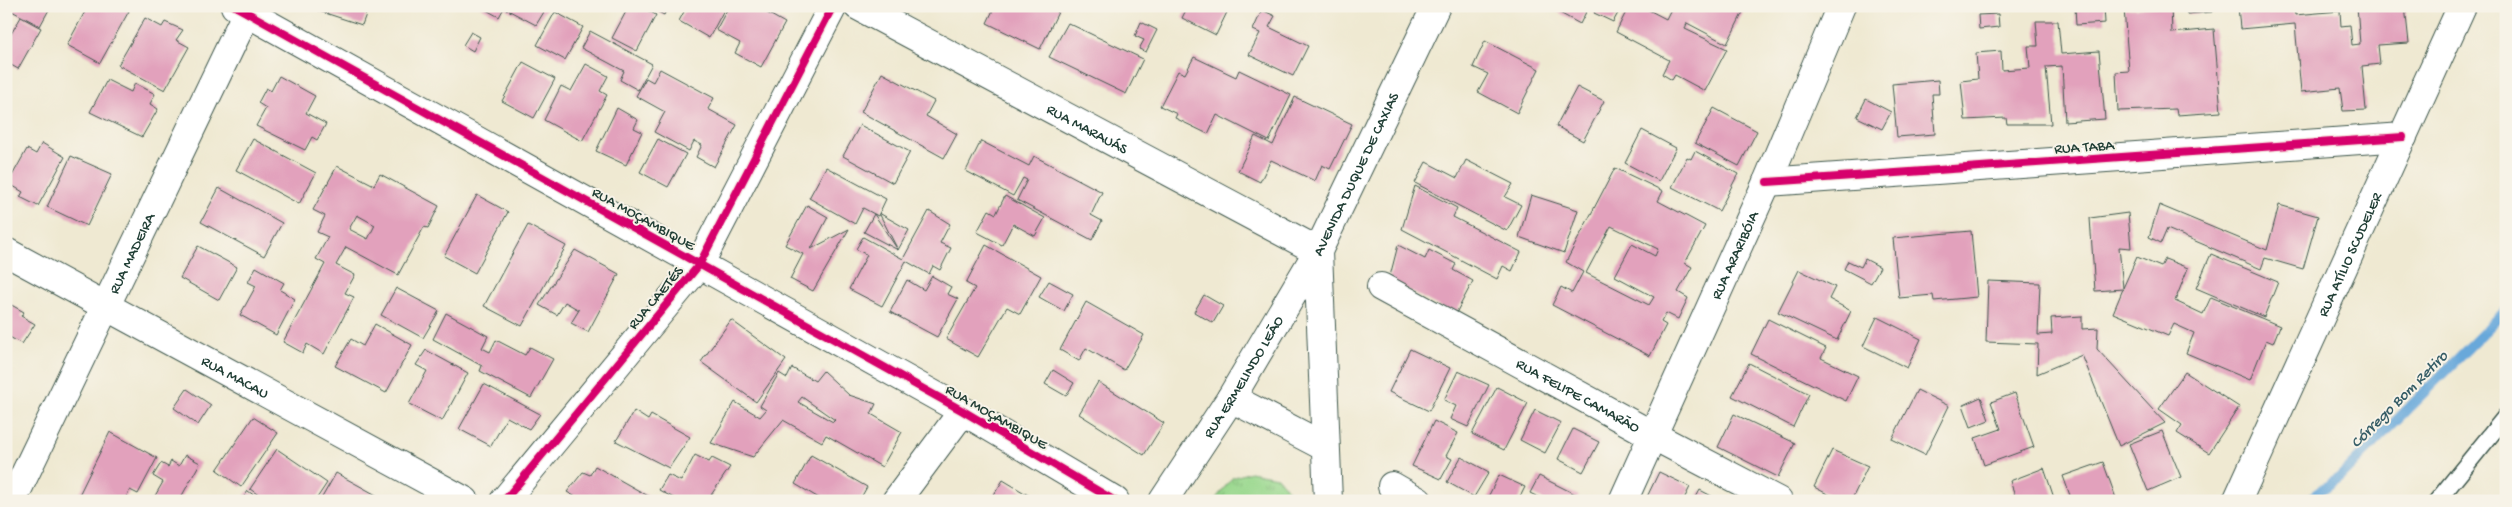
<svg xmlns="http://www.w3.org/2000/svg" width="2512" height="507" font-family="'Gochi Hand',sans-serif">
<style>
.grass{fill:url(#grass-tufts);stroke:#5c8a61}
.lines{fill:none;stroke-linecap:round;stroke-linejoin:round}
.stream{stroke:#67a8da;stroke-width:10}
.building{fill:#e2a1bc;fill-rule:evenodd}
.service-casing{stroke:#3e574c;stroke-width:19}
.minor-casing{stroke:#3e574c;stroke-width:30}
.tertiary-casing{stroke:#3e574c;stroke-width:30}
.service{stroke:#fff;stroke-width:16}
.minor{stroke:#fff;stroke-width:28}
.tertiary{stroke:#fff;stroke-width:28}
.cycleway-casing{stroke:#f7f3e8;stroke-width:11}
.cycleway{stroke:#d6006c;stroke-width:8}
.labels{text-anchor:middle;stroke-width:4;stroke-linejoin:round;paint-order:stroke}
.street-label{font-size:15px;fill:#1f3d34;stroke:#f7f3e8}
.water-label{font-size:16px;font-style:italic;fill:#355d66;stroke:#f7f3e8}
</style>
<defs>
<pattern id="grass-tufts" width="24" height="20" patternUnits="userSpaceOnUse" patternTransform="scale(1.25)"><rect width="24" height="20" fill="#9ad88e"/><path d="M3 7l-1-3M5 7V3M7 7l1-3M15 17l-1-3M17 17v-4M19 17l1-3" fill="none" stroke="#84ba7b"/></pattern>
</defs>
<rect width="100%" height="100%" fill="#f7f3e8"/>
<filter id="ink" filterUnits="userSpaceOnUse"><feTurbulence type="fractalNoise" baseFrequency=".02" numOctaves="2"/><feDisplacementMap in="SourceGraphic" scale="10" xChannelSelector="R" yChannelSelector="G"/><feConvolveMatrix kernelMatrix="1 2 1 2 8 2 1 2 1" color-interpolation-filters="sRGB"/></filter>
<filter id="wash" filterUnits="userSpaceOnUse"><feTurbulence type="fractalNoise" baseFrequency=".0096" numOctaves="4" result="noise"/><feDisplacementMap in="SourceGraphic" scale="20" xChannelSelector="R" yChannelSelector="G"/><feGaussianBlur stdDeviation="1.12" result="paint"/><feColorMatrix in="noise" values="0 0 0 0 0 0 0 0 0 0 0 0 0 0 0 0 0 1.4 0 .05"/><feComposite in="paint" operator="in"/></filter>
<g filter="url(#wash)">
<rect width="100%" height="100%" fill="#efe9d2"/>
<path class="grass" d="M1250 472 1277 477 1287 489 1288 501H1214L1232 478Z"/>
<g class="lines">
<path class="stream" d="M2306 501 2340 477 2506 310"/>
</g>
<g id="blocks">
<path class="building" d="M10 6H51L40 26 8 9Z
M88 6H120L129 11 100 63 67 45Z
M317 6H369L362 25 316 10Z
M479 6H545L547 7 536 25 504 8 499 17Z
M629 6H640L656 15 637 51 612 38Z
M647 6H668L664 15Z
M687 6H726L709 38 679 21Z
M729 6H755L785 23 761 67 735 53 740 43 716 30Z
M995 6H1061L1040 49 987 23Z
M1188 6H1230L1216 35 1182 18Z
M1547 6H1589L1580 24Z
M1598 6H1622L1613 22 1594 13Z
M1629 6H1641L1666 19 1671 9 1667 6H1733L1743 12 1727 44 1687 23 1685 29 1727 49 1705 91 1675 75 1672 80 1662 74 1669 60 1616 32Z
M2104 6 2105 23 2076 25 2075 7Z
M2171 6 2172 33 2214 29 2221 112 2177 115 2176 109 2118 111 2116 72 2129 71 2124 9Z
M2187 6H2212V12L2187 14Z
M2238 6H2294L2295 15 2340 11 2341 26 2350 25 2352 45 2360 44 2357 6H2405L2409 43 2378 45 2380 64 2362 66 2366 110 2343 111 2340 88 2301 92 2295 24 2240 29Z
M1262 10 1275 16 1269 27 1308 46 1293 76 1249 55 1260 33 1253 30Z
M555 12 583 27 565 60 537 45Z
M1998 14 1999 27 1979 29 1978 15Z
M21 17 41 28 18 69 6 62V38L8 39Z
M145 18 162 27 165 22 183 30 176 40 189 47 165 90 118 65Z
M2036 21H2058L2061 54 2099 51 2105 119 2065 122 2062 66 2046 67 2051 124H2007L2006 118 1965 120 1961 81 1978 79 1976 53 2001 51 2002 70 2030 68 2028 46H2038Z
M1141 22 1157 30 1146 52 1139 49 1144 40 1135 36Z
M1068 23 1143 59 1126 94 1049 57Z
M590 31 652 64 638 90 620 80 624 71 581 48Z
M471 32 480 37 473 51 463 45Z
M1485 41 1539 69 1517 113 1478 92 1488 74 1473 67Z
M1194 57 1236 77 1239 70 1291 95 1269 141 1217 115 1208 134 1175 118 1177 114 1160 106 1178 71 1185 74Z
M523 62 555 79 534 118 502 101Z
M586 64 608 76 600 91 607 95 582 141 544 120 561 86 571 91Z
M660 69 714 98 708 109 737 125 714 167 696 157 702 145 694 141 689 151 654 132 665 112 636 96 646 78 653 82Z
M882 73 934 101 926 116 957 134 944 158 861 112Z
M279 76 315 96 306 113 326 124 317 140 312 137 305 150 256 126 266 108 258 103 266 88 271 91Z
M107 80 131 92 135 83 155 94 150 104 158 109 142 137 90 112Z
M1938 80 1939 94H1932L1935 134 1897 137 1892 84Z
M1577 87 1604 101 1583 141 1556 126Z
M1295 97 1352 124 1330 169 1322 165 1315 181 1271 160 1260 182 1238 171 1255 136 1273 145Z
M1866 99 1891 112 1882 129 1857 117Z
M617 108 638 120 634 128 642 132 626 165 596 151Z
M1714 108 1757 131 1739 166 1695 143Z
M860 125 910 152 893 183 843 156Z
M1642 130 1676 148 1659 181 1625 163Z
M253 139 316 173 299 204 236 170Z
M658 139 686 154 668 187 640 172Z
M981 141 1029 166 1034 156 1102 192 1091 215 1102 221 1092 240 1017 200 1027 180 1023 178 1013 196 966 171Z
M42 143 65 157 38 206 20 197 23 192 8 183 27 149 36 154Z
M1695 151 1738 174 1719 211 1672 187 1687 157 1691 159Z
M71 156 112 174 87 226 47 207Z
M1466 160 1513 184 1505 197 1521 205 1507 231 1415 183 1426 162 1457 178Z
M337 166 374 185 380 174 439 206 428 228 424 227 398 275 346 247 336 265 355 275 345 293 354 297 324 354 307 344 303 353 283 342 325 264 316 259 328 237 317 232 325 216 313 210ZM357 215 375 225 368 239 349 229Z
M826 167 886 199 878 216 863 208 855 224 809 198Z
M1615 168 1663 191 1658 201 1705 226 1685 263 1692 267 1678 292 1688 298 1678 319 1666 313 1661 322 1666 325 1650 356 1552 305 1561 287 1572 293 1583 272 1566 262ZM1611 226 1658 249 1655 256 1632 244 1615 276 1654 297 1649 305 1586 273Z
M1415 186 1457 208 1453 217 1521 252 1512 271 1503 266 1497 279 1402 229Z
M219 188 282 223 264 256 201 222Z
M477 195 508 212 475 273 444 256Z
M1531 195 1578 210 1564 253 1519 237Z
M1005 196 1045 218 1035 236 1013 224 1002 245 977 232 989 210 996 214Z
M807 205 828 217 811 249 849 229 813 291 790 279 803 254 785 245Z
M2159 205 2267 250 2279 205 2318 216 2303 269 2265 258 2261 269 2167 229 2161 243 2149 237Z
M929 211 950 224 940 243 951 248 940 270 933 266 929 274 906 261 882 306 849 289 867 255 856 249 863 237 903 259Z
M879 213 909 230 898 250Z
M2128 213 2131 248 2119 247 2123 288 2137 257 2161 267 2165 259 2188 268 2175 301 2203 314 2211 297 2280 326 2273 343 2266 340 2250 380 2186 353 2194 333 2174 324 2168 336 2113 313 2123 289 2095 291 2090 218Z
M874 214 898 250 864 232Z
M528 225 566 246 522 326 484 306Z
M1971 231 1977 297 1934 301 1933 295 1899 298 1893 238Z
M986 245 1041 276 1020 314 1007 307 978 357 946 339 975 288 966 283Z
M1398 245 1425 259 1429 250 1456 264 1453 270 1473 281 1455 315 1389 280Z
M198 246 237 267 219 300 180 278Z
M575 250 619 274 588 332 571 323 579 310 565 302 557 315 539 305Z
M2211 254 2278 282 2264 317 2196 288Z
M1865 259 1880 267 1871 283 1844 269 1848 261 1861 267Z
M256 267 284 283 280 290 295 299 276 335 240 315 256 286 248 282Z
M1799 270 1835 287 1829 299 1851 311 1837 340 1778 312Z
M932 276 951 287 947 294 958 299 937 337 890 312 907 280 924 290Z
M1049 281 1073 294 1064 311 1039 297Z
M1988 281 2040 283 2038 335 2052 334 2051 318 2082 316V329L2098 328 2097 349 2165 423 2119 446 2082 355 2037 374 2038 344 1986 342Z
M396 288 439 311 423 338 381 315Z
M1204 295 1223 306 1213 323 1194 312Z
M6 302 24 312 21 316 35 324 22 344 6 335Z
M1086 302 1144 335 1124 370 1086 348 1079 361 1060 350Z
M446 313 488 336 482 348 490 352 496 340 525 355 530 347 553 359 531 398 480 371 482 366 433 339Z
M1877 317 1921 339 1907 368 1863 346Z
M1768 319 1826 348 1821 358 1858 376 1846 401 1751 354Z
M731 320 786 360 756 402 701 362Z
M375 324 412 345 386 393 335 366 351 339 363 346Z
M1410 349 1450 368 1429 411 1389 392Z
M426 350 468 373 442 421 409 404 427 371 416 365Z
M1749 363 1809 394 1793 427 1732 396Z
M792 368 815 381 823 371 849 395 876 404 871 414 902 432 882 467 826 435 822 442 783 420 753 457 711 443 735 402 760 417 766 410 760 406 779 373 787 378ZM802 397 835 420 833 422 798 402Z
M1053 370 1074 383 1066 396 1045 384Z
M1458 371 1489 385 1468 427 1450 419 1456 406 1444 400Z
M2185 372 2239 407 2209 453 2177 433 2182 425 2159 409Z
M1098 382 1164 423 1144 455 1079 414Z
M484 384 540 414 529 429 507 417 491 446 459 429Z
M1497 387 1528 403 1504 450 1472 434Z
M187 389 211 405 198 425 174 408Z
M1917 390 1949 406 1925 455 1892 439Z
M2015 393 2034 447 1984 465 1975 438 2001 429 1991 402Z
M1981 397 1989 420 1971 427 1963 405Z
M1535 410 1561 423 1545 453 1520 440Z
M634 411 648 420 651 415 690 437 669 468 616 441Z
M1734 414 1795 443 1778 477 1718 447Z
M253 417 278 433 241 487 217 470Z
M1434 421 1458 433 1446 456 1452 459 1441 479 1412 466Z
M1573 429 1599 442 1583 472 1558 459Z
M2162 431 2181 477 2148 491 2129 444Z
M110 432 157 458 138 494 130 490 126 497 132 501H76Z
M277 449 327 483 315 501H267L250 489Z
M1832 450 1868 466 1851 501H1841L1814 487Z
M185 455 200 463 179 501H152L163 482 153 476 161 463 168 467 171 461 179 466Z
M695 455 709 462 712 458 730 467 707 501H679L659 490 668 475 681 481Z
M811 455 867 487 859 501H824L795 484Z
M1461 457 1489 472 1474 497 1447 482Z
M2103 462 2117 501H2072L2063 476Z
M595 466 650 497 648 501H583L567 492 583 472 590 475Z
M2044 468 2055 501H2017L2010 481Z
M1659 472 1690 487 1683 501H1645Z
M336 473 387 501H320Z
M1499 475 1525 487 1518 501H1486Z
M1539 476 1579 496 1576 501H1546L1530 493Z
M1003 480 1038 501H990Z
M1700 490 1721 501H1694Z
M248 491 262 501H241Z"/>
</g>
</g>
<g filter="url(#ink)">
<use href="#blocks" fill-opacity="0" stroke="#3e574c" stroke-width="1"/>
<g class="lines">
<defs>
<path id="service" d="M2437 501 2506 416"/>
<g id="minor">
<path id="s1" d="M858 6 1318 251"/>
<path d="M1767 182 2403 137"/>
<path id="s2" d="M6 252 465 501"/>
<path id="s3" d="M1381 287 1652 435 1778 501"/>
<path d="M1231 398 1325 447"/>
<path d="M1392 486 1418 501"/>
<path id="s4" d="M12 501 250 6"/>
<path d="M504 501 699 265"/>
<path id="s5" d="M1623 501 1767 182 1841 6"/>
<path id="s6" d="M2237 501 2462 6"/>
</g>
<g id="tertiary">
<path d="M235 6 963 411 1115 501"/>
<path d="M1318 251 1328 501"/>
<path d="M699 265 833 6"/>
<path d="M896 501 963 411"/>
<path id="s7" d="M1163 501 1231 398 1318 251 1436 6"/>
</g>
</defs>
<use href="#service" class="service-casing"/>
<use href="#minor" class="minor-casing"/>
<use href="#tertiary" class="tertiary-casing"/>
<use href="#service" class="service"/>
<use href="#minor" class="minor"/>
<use href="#tertiary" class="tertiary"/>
<defs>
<path id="cycleway" d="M235 6 963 411 1115 501
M1767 182 2403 137
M504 501 699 265 833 6"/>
</defs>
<use href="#cycleway" class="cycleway-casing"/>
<use href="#cycleway" class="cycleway"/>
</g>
</g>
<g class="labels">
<g class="street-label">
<text dy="5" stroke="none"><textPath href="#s1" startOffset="260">RUA MARAUÁS</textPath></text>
<text transform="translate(2084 146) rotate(-4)" y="5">RUA TABA</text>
<text dy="5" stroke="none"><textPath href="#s7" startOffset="380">AVENIDA DUQUE DE CAXIAS</textPath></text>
<text transform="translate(644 218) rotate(29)" y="5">RUA MOÇAMBIQUE</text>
<text dy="5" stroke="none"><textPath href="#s4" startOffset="275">RUA MADEIRA</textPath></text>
<text dy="5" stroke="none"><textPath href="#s6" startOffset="271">RUA ATÍLIO SCUDELER</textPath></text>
<text dy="5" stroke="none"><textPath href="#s5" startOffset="270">RUA ARARIBÓIA</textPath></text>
<text transform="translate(655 297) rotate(-50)" y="5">RUA CAETÉS</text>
<text dy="5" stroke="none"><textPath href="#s2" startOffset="261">RUA MACAU</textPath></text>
<text dy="5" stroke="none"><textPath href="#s7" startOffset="148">RUA ERMELINDO LEÃO</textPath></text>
<text dy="5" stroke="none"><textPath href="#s3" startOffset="225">RUA FELIPE CAMARÃO</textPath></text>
<text transform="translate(997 416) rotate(30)" y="5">RUA MOÇAMBIQUE</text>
</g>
<g class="water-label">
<text transform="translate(2398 398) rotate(-45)" y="6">Córrego Bom Retiro</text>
</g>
</g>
<rect width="2512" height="507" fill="none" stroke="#f7f3e8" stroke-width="25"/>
</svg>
